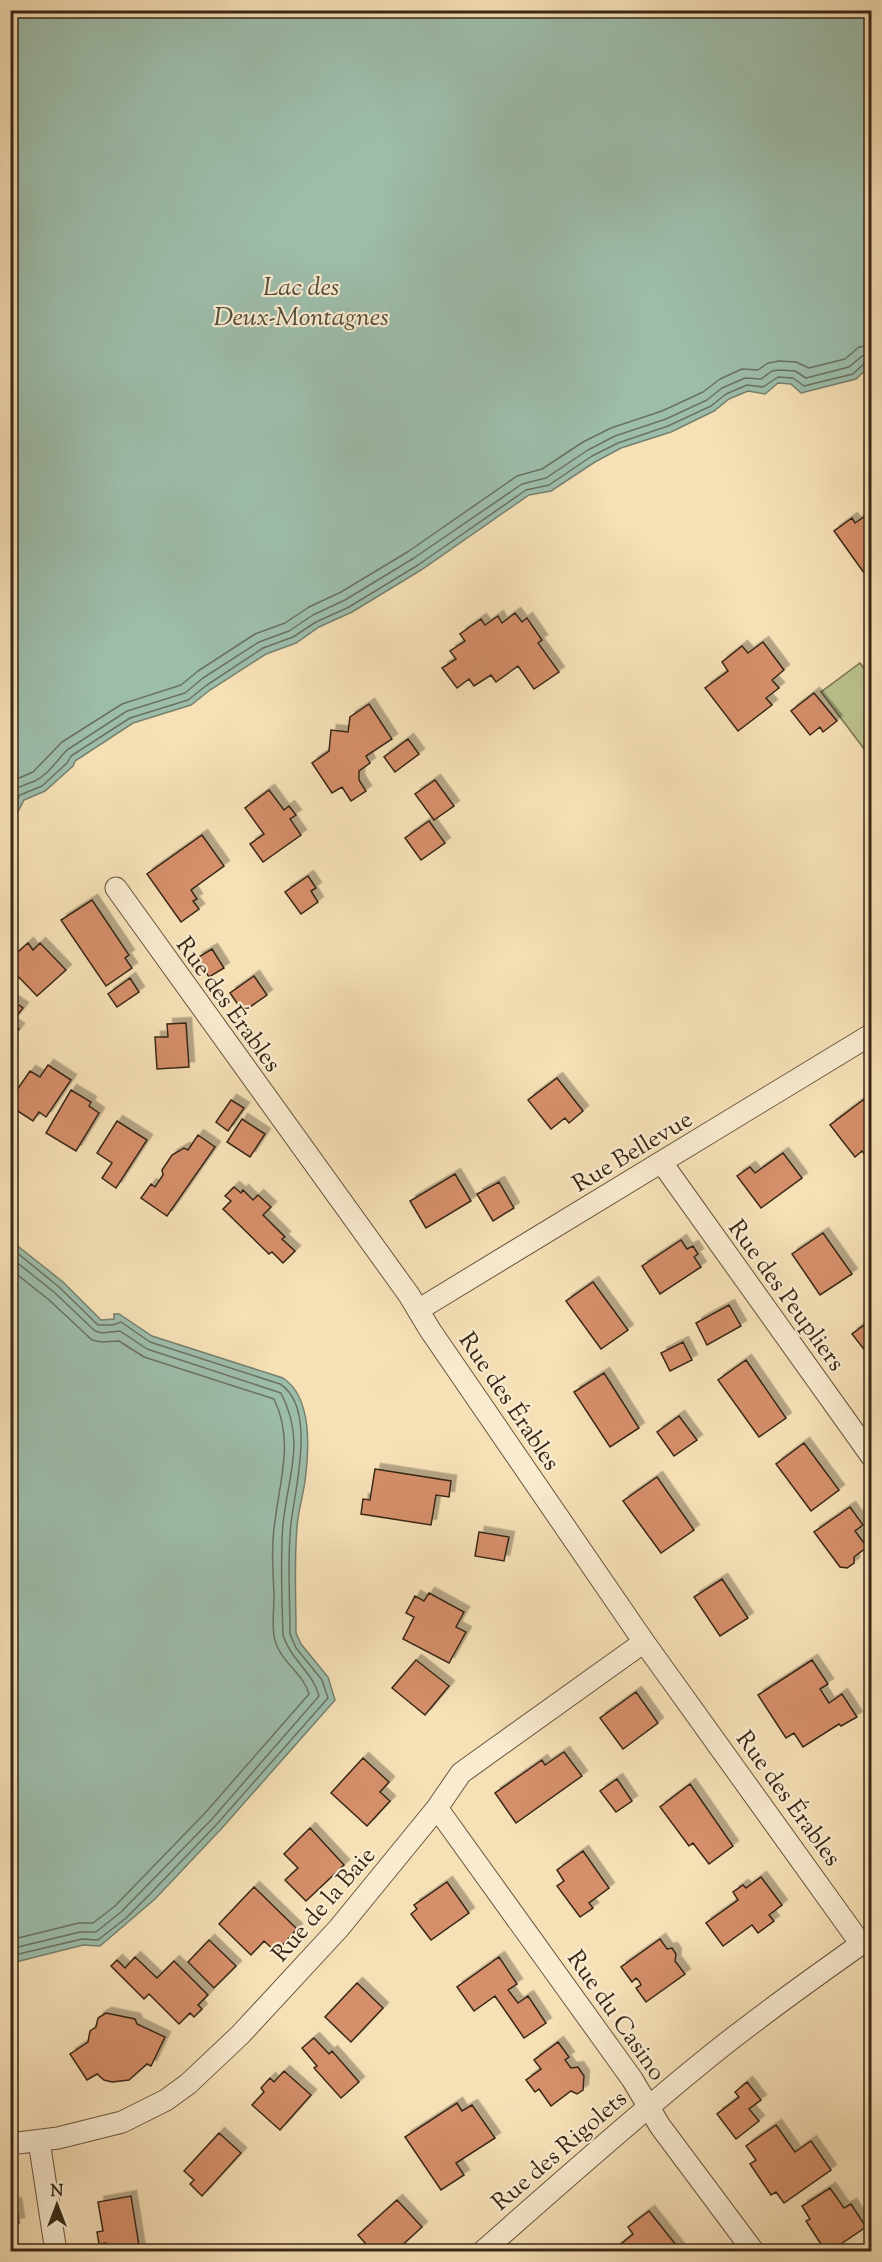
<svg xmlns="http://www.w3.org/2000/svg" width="882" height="2262" font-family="'Sorts Mill Goudy',serif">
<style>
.green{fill:#bcc28e;stroke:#7a7452;stroke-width:1.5}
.water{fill:#9dbdab;stroke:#75816f;stroke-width:1.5}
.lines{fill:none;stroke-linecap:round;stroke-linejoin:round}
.shore{stroke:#6a7260;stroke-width:1.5}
.building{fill:#d58f6a;stroke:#382716;stroke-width:1.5;filter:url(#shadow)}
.minor-casing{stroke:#68553e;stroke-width:23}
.minor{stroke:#f9ebd0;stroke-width:21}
.labels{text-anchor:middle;stroke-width:4.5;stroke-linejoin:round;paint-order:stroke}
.street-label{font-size:24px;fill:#382716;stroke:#f9ebd0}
.water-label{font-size:26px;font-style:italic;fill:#514c3b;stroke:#f9ebd0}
</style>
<defs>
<filter id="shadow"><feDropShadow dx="5.5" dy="-5.5" stdDeviation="0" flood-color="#0004"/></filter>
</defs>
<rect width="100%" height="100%" fill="#f6e0b6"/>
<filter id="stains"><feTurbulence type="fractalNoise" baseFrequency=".00333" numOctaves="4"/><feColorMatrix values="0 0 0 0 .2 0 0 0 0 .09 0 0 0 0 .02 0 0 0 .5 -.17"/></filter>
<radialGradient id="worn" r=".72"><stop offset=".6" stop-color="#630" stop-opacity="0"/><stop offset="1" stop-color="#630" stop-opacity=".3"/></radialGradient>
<path class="green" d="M860 663 871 678V758L821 692Z"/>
<path class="water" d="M11 10 871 11V365L856 379 801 393 791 384 778 383 765 394 748 391 729 399 714 411 671 432 621 448 595 462 551 491 529 495 421 570 352 612 319 627 296 643 266 654 210 690 191 705 133 723 75 761 73 766 45 791 24 800 11 825Z
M10 1240 63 1282 101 1320 114 1319V1314H119L152 1336 283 1378C313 1398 309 1450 305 1481 303 1496 298 1511 297 1527 294 1562 296 1598 296 1633L301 1644 328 1677 335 1700 222 1828 155 1899 100 1946 83 1945 16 1962H10Z"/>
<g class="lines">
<path class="shore" d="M10 782 33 772 62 742 122 704 181 685 198 671 255 634 285 623 309 607 341 592 409 551 517 476 542 469 583 442 611 428 662 411 703 392 720 379 742 369 758 370 768 363 779 361 796 362 809 368 845 359 859 347 872 345
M10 796C16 786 25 785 35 781 49 774 57 760 67 750L127 711 185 693 203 678 259 642 289 631 313 615 345 600 414 558 522 484 546 478 588 450 615 436 666 419 707 400 722 388 745 378 761 379 772 371 778 370 795 371 806 378 849 367 862 356 872 354
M10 813 20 795 42 786 67 763 71 756 130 718 188 700 207 685 263 648 293 637 316 622 349 607 418 565 526 490 549 485 592 456 618 443 668 426 711 406 726 394 747 385 763 387 778 377 793 378 804 386 853 374 866 362 872 361
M10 1247 59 1287 98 1325H113L121 1322 150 1342 280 1384C317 1407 295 1489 291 1523 287 1559 290 1598 290 1634L296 1648 322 1680 328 1698 217 1824 150 1894 126 1918 98 1940 82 1939 10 1956
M10 1257 54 1292 95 1331 102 1333 120 1331 147 1349 281 1393C306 1442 288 1474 283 1524 280 1560 282 1598 283 1635 290 1659 313 1672 319 1696L212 1819 121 1912 96 1932H80L10 1949
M10 1269 48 1299 92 1340 102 1342 119 1341 144 1357 274 1399C294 1440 280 1479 275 1521 271 1545 273 1571 274 1595 274 1608 272 1623 274 1636 278 1661 303 1672 309 1694L205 1813 115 1906 93 1923H79L10 1940"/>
</g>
<path class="building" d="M871 512 872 574 867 577 834 531 852 518 855 523Z
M515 613 522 622 527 618 542 640 538 643 559 672 534 689 518 666 496 682 491 675 474 686 469 679 457 688 442 668 456 659 450 651 465 641 460 634 481 619 485 625 498 616 502 623Z
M763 642 784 670 772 680 779 688 766 698 772 705 738 731 705 688 728 671 722 662 742 646 748 653Z
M814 693 837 721 823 732 820 727 810 735 791 711Z
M369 704 392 739 366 756 370 763 359 771V780L366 791 351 801 342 787 332 793 312 763 329 751 331 730 348 732 350 717Z
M408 739 419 754 395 772 384 757Z
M435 780 454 806 434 820 415 794Z
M269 790 284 810 289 806 296 815 290 819 301 835 263 862 250 844 264 834 245 808Z
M429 821 445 843 421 860 405 838Z
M202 835 224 866 191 890 197 899 193 901 199 909 181 922 147 874Z
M308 876 316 888 311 891 318 902 301 914 285 892Z
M92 900 129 955 125 958 132 968 106 986 61 920Z
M28 943 33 950 40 943 66 970 37 996 10 968V959Z
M212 949 224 968 209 977 197 958Z
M254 976 267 995 243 1012 230 993Z
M130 978 139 992 117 1007 108 994Z
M10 999 23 1008 11 1023 19 1029 10 1040Z
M186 1023 189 1067 157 1069 155 1037H168L167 1024Z
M48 1065 71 1080 46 1117 39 1112 33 1121 10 1106V1100L30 1071 40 1077Z
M557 1078 583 1111 569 1123 565 1118 551 1129 528 1100Z
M71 1090 91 1102 89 1106 99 1113 76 1151 46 1133Z
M231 1100 244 1108 228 1131 216 1122Z
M863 1100 872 1111V1152L866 1156 862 1151 855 1157 830 1125Z
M242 1119 265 1134 250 1157 227 1142Z
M117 1121 147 1140 116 1188 102 1178 112 1163 97 1153Z
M198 1135 215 1147 167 1216 141 1198 151 1184 155 1187 163 1175 162 1170 172 1155 184 1148 188 1150Z
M783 1153 802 1178 761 1208 737 1176 750 1167 755 1173Z
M455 1174 471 1201 426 1228 410 1201Z
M499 1182 514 1208 493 1221 477 1194Z
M234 1187 241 1193 243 1190 253 1200 258 1195 271 1207 263 1215 285 1237 282 1239 295 1251 283 1263 272 1252 269 1254 223 1209 231 1201 225 1196Z
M823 1233 852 1274 820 1295 792 1254Z
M681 1240 687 1249 693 1246 698 1254 694 1257 701 1267 660 1294 642 1266Z
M593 1282 628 1330 601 1349 566 1301Z
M729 1305 741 1326 707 1345 696 1323Z
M872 1319V1357H870L852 1334Z
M683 1342 692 1360 670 1371 661 1353Z
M746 1360 786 1418 759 1437 718 1380Z
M604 1373 639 1428 610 1447 574 1392Z
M679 1416 697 1440 674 1456 657 1432Z
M804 1443 839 1490 811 1511 776 1464Z
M375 1469 451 1481 449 1497 436 1495 431 1525 361 1514 363 1499 370 1500Z
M657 1477 694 1530 661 1553 623 1501Z
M850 1507 863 1525 855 1531 867 1547 854 1557V1563L847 1568 840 1567 814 1532Z
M479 1532 509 1537 504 1561 475 1556Z
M722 1579 748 1618 720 1636 694 1597Z
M429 1593 464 1612 456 1627 466 1632 449 1663 403 1639 414 1617 406 1613 415 1596 424 1601Z
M416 1660 449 1686 425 1715 392 1688Z
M812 1660 828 1684 820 1689 829 1703 842 1694 857 1717 841 1726 839 1724 803 1747 794 1733 786 1738 758 1695Z
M636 1692 658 1723 623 1749 600 1718Z
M564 1752 582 1776 516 1823 495 1793 542 1760 545 1765Z
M363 1758 389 1782 380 1792 390 1801 367 1826 331 1793Z
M617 1779 632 1801 616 1812 600 1791Z
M690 1784 733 1846 709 1864 693 1843 689 1846 660 1807Z
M310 1828 344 1865 306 1901 285 1880 298 1868 284 1854Z
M583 1851 609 1888 589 1903 593 1908 580 1917 557 1886 564 1881 557 1870Z
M761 1877 782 1905 769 1915 774 1921 758 1933 752 1925 723 1946 706 1923 738 1900 733 1892 743 1885 746 1888Z
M447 1882 469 1913 431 1940 411 1914 417 1909 414 1905Z
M254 1887 297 1929 276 1952 264 1941 251 1955 219 1924Z
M660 1939 667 1949 672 1948 676 1954 675 1961 685 1974 646 2002 636 1988 641 1985 639 1981 636 1978 632 1982 621 1967Z
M209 1940 236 1966 214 1988 188 1962Z
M135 1957 157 1978 174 1961 208 1995 198 2005 202 2009 194 2017 190 2013 179 2024 149 1994 144 1999 111 1966 117 1960 125 1968Z
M499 1957 517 1984 508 1990 518 2003 528 1996 546 2023 524 2038 495 1996 474 2011 457 1987Z
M357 1983 383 2008 351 2042 325 2017Z
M106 2013 135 2019 137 2024 165 2037 151 2066 147 2064 129 2080 112 2082 104 2080 97 2074 87 2080 70 2054 88 2042 90 2031 96 2027 98 2018Z
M314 2038 329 2054 332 2051 359 2082 341 2098 314 2068 317 2066 302 2048Z
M558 2042 569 2057 565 2060 571 2068 578 2067 584 2076 583 2090 577 2094 571 2091 551 2106 539 2089 535 2092 526 2080 541 2069 534 2060Z
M284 2071 311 2095 280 2130 252 2105 264 2092 261 2088 270 2078 274 2082Z
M747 2082 761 2100 749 2109 759 2121 736 2139 717 2114 739 2097 735 2092Z
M457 2103 462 2111 472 2105 495 2138 456 2163 464 2175 441 2190 405 2137Z
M776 2125 795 2152 811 2141 831 2170 784 2203 776 2192 771 2195 750 2164 756 2160 746 2146Z
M219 2133 241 2153 202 2196 190 2184 194 2180 184 2171Z
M830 2188 844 2208 851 2204 866 2227 829 2252H826L806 2221 810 2219 802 2206Z
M131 2196 140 2252H108L106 2243 99 2244 97 2232 103 2231 98 2202Z
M397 2200 422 2227 397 2250 393 2246 387 2252H373L358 2235Z
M16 2203 19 2223 10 2225V2204Z
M649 2211 680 2250 678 2252H611L633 2234 628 2227Z"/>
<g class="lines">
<defs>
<path id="minor" d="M116 888 409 1295 430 1330 644 1642 861 1944
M662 1163 872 1457
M418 1310 872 1034
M437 1808 632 2079 660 2126 754 2252
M39 2141 56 2252
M10 2144 58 2138 122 2122 166 2100 188 2084 240 2035 339 1928 437 1808 461 1773 644 1642
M482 2252C557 2186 632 2119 710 2056 762 2014 817 1975 871 1937"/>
</defs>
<use href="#minor" class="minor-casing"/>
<use href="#minor" class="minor"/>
</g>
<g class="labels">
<g class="street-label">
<text transform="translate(229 1004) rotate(54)" y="8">Rue des Érables</text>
<text transform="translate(632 1151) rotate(-31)" y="8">Rue Bellevue</text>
<text transform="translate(787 1295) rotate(54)" y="8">Rue des Peupliers</text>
<text transform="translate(510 1401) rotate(56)" y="8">Rue des Érables</text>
<text transform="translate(789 1798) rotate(54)" y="8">Rue des Érables</text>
<text transform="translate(323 1904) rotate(-49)" y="8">Rue de la Baie</text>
<text transform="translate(617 2015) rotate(55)" y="8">Rue du Casino</text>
<text transform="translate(559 2150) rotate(-41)" y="8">Rue des Rigolets</text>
</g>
<g class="water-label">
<text x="301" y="295">Lac des<tspan x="301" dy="30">Deux-Montagnes</tspan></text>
</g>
</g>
<rect width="882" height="2262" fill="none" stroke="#f6e0b6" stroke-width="36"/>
<rect x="12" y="12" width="858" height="2238" fill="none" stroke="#382716" stroke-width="3"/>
<rect x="18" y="18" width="846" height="2226" fill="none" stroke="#382716" stroke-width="1.5"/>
<g transform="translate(57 2205)" stroke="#f9ebd0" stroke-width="4.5" paint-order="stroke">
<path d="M0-4.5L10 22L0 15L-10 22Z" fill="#382716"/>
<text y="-9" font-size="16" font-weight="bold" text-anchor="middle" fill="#382716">N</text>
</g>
<rect width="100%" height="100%" filter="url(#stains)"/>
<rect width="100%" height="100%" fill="url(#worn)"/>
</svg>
